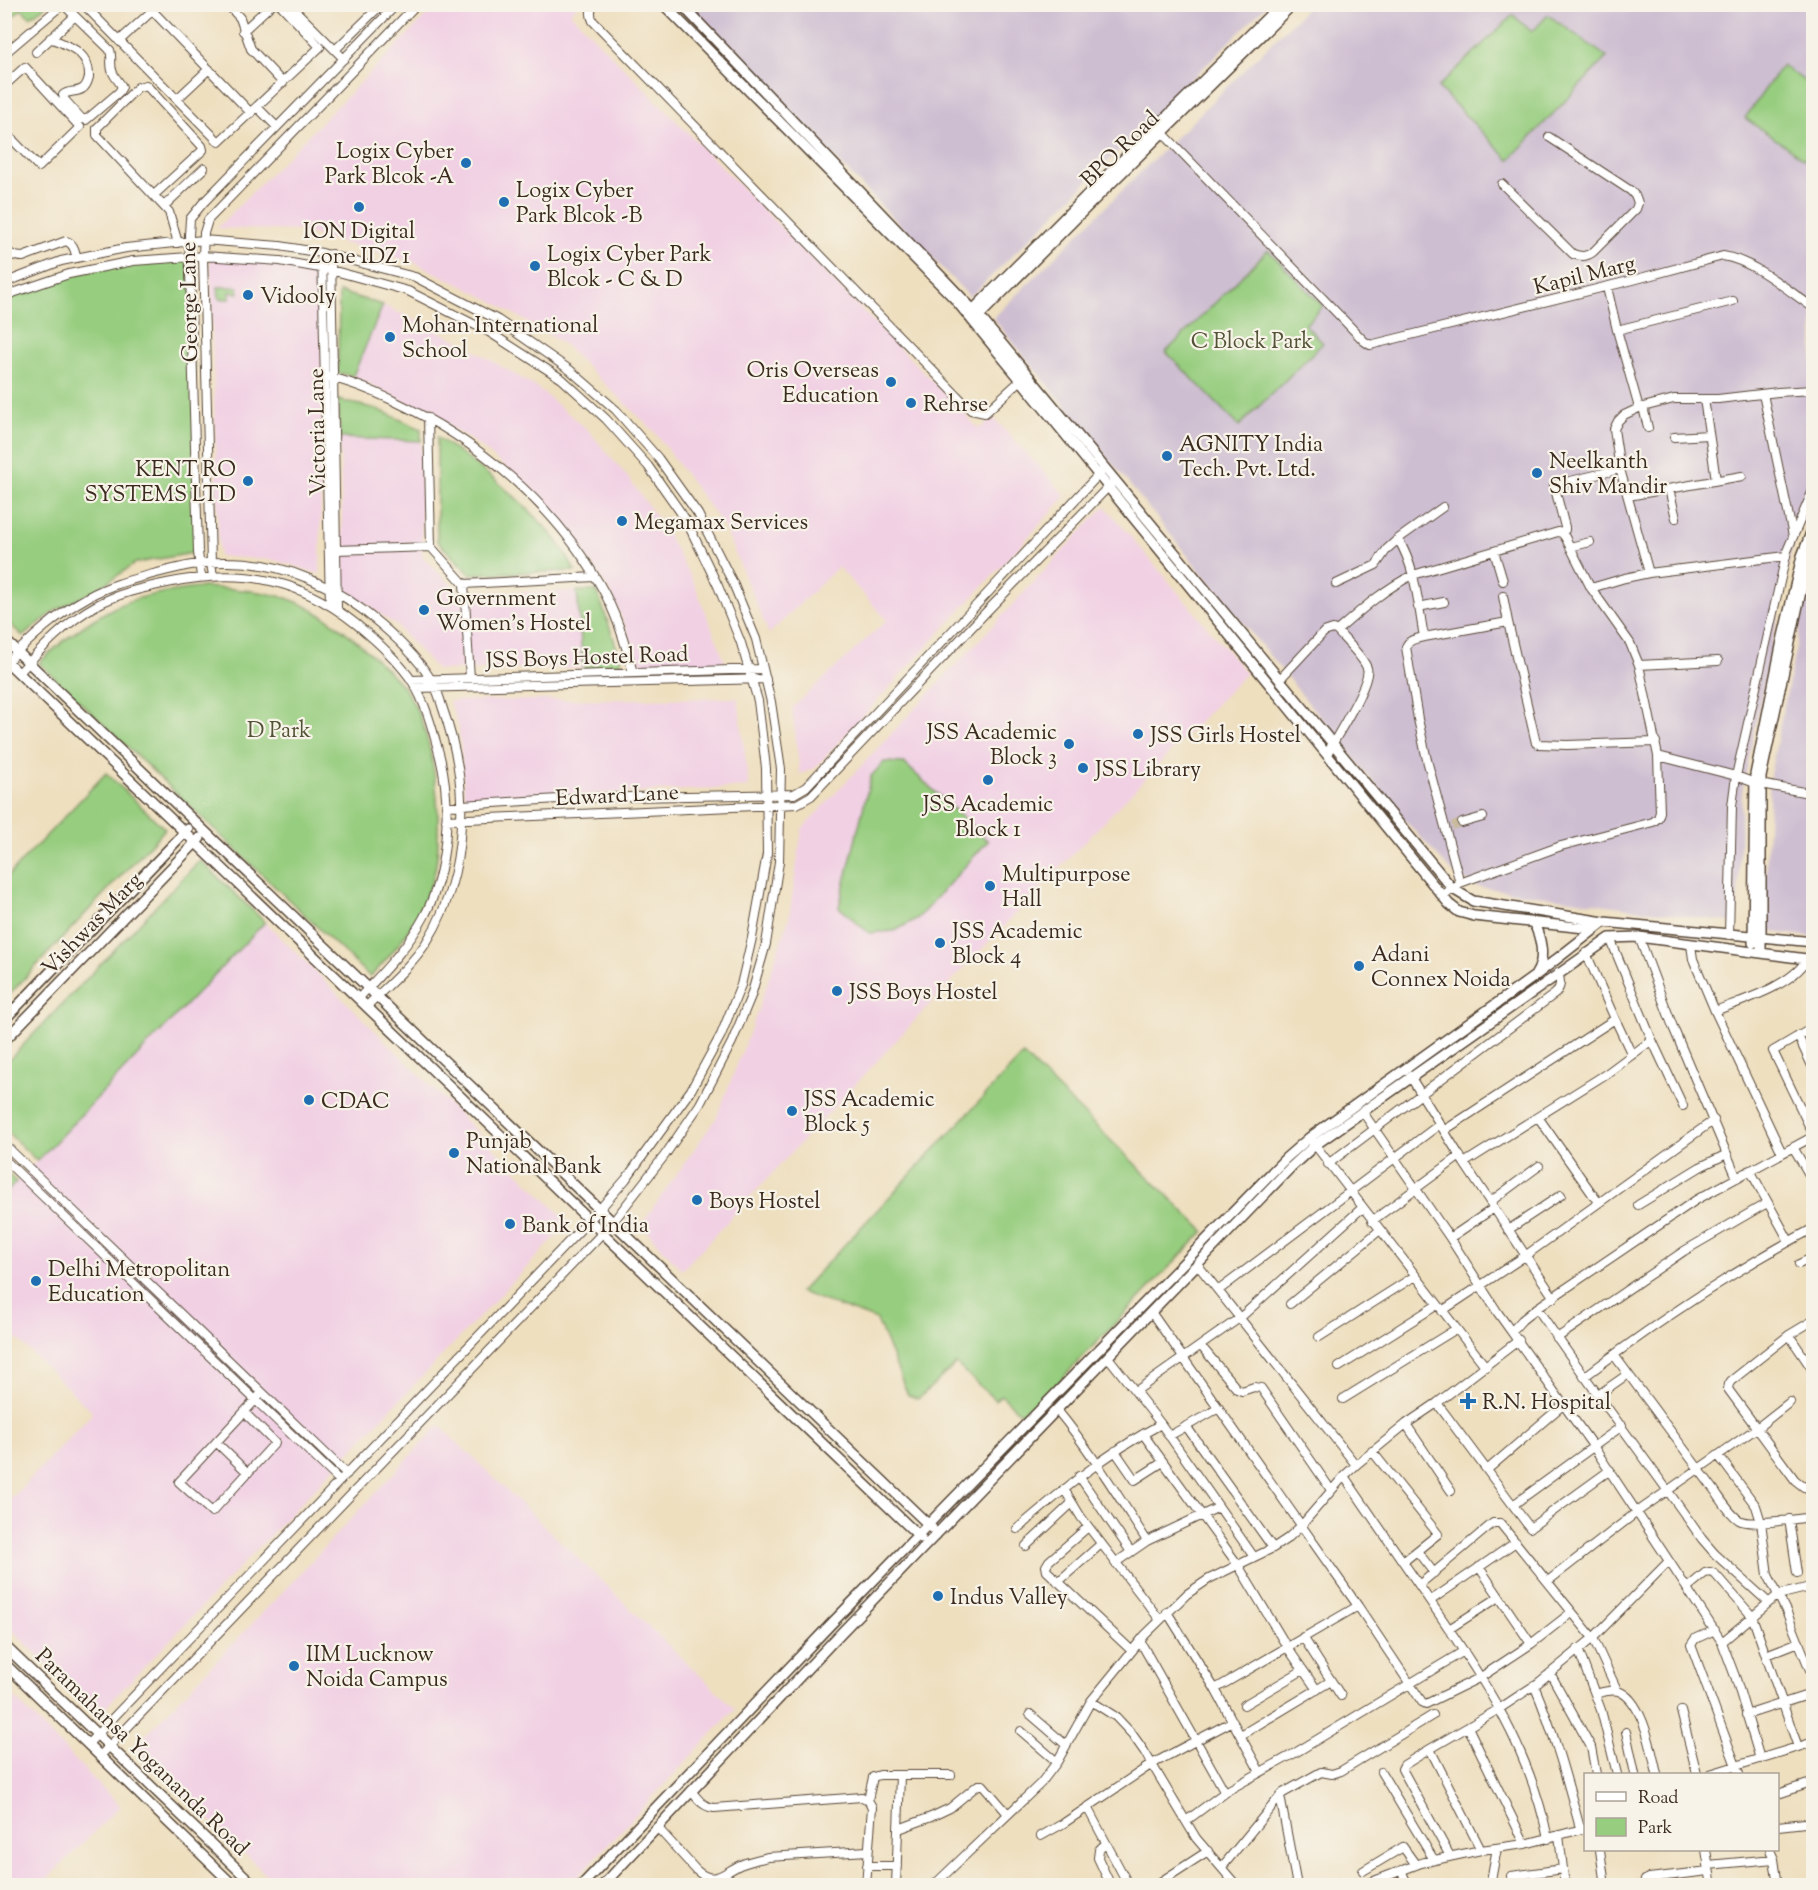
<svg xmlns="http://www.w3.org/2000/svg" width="1818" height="1890" font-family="'Sorts Mill Goudy',serif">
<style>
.built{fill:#f1d0e4}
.industrial{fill:#cebed1}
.green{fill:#97cd7f;stroke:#697c4e;stroke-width:1.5}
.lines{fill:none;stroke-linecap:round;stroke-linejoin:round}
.minor-tunnel{stroke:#cabb9f;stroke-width:8;stroke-dasharray:8 4;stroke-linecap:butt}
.minor-casing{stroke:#564536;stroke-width:10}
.tertiary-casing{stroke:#564536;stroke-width:12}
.minor{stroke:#fff;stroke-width:8}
.tertiary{stroke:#fff;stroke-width:9}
.poi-dot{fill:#1f6fb2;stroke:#f7f3e8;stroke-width:2}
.labels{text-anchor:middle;stroke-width:4.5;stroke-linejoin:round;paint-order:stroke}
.street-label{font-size:22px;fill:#3b2a1e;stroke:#f7f3e8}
.poi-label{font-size:22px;fill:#3b2a1e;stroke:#f7f3e8;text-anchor:start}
.park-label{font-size:22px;fill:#525336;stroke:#f7f3e8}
</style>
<rect width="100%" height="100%" fill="#f7f3e8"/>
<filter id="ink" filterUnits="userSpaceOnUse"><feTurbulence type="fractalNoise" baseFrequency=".0167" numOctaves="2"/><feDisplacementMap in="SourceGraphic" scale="12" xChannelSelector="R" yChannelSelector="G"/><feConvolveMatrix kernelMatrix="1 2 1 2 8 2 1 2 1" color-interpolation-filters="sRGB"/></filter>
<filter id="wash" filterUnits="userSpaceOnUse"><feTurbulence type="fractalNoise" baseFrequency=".008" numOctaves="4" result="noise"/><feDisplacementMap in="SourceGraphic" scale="24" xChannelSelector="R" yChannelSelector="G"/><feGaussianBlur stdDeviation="1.35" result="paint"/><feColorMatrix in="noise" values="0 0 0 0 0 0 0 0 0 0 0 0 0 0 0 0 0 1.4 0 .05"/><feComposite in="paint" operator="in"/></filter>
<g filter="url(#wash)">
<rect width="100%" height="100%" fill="#eedfbf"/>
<path class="built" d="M438 4 578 5 570 13 979 429 994 418 1066 496 815 768 800 774 792 708 887 620 838 567 769 634 724 527 654 431 563 344 493 301 416 263 300 231 217 228Z
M210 256 318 268 323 276 320 574 274 560 219 556Z
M383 305 457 340 536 387 588 430 629 479 662 525 694 583 726 664 642 667 612 595 584 552 529 487 480 446 432 415 353 376Z
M340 438 421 441 422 556 459 593 577 591 583 668 437 670 396 625 344 589Z
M1105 506 1246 673 960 972 682 1270 641 1225 717 1117 757 1013 789 918 802 829Z
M738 698 749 787 465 800 459 728 449 701Z
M265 922 569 1223 98 1715 5 1623 4 1506 93 1413 5 1327V1194Z
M439 1425 735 1709 570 1885H277L134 1747 290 1584Z
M5 1688 120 1806 41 1885H5Z"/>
<path class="industrial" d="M686 5H1267L970 297Z
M1310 5H1813V495L1791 551 1742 792 1737 923 1478 887 1454 874 1402 817 993 318Z
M1813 563V937L1764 931 1770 775Z"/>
<path class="green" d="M5 4H45L46 5 43 8 30 17 21 9 13 17 5 8Z
M1513 15 1532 32 1548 15 1607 57 1509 160 1438 87Z
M1782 65 1813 87V165L1745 118Z
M1268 250 1323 306 1305 325 1323 343 1239 426 1166 352Z
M191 257 198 552 136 563 96 590 56 610 23 636 5 620V298L58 278 123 263Z
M218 287H238L239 293 230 292V299H219Z
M339 292 383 305 353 376 338 373Z
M338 400 377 409 421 429V441L340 438Z
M437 437C480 467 523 499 556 540 564 549 569 561 575 571L470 574 437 541Z
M204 587C233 589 262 590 289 599 317 609 341 627 362 646 376 659 392 673 404 688 429 722 436 773 438 814 438 835 439 858 433 878 422 915 397 950 370 977L39 663C63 640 91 618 122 604 148 593 177 591 204 587Z
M577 591H597L620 657 621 667 583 668Z
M884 762 904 763 988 841 918 918 895 931 869 933 839 907 871 776Z
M106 773 165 829 5 999V879Z
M200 860 265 922 37 1161 5 1130V1064Z
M1023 1055 1204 1231 1025 1417 1001 1395 995 1400 956 1364 918 1399 908 1395 877 1320 800 1292Z
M5 1170 16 1182 5 1194H4Z"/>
</g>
<g filter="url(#ink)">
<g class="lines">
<path class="minor-tunnel" d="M1452 826 1462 823"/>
<defs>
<path id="minor" d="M91 4 87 8 219 142 320 47 280 4
M146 4 251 113
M227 4 240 18 251 49 283 83
M289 4 344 59
M594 4C590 11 590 14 593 21L971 410 985 413 1021 380
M243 31 272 4
M50 38C69 46 90 52 89 77 88 81 86 87 82 89 76 93 69 90 63 95L64 99 81 118 86 120 119 92 122 87C120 82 115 78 113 73 109 65 113 58 110 50L75 16
M119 41 152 11
M335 50 382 4
M36 52 75 16 63 4
M4 54 63 4
M4 86 25 67 80 127 39 167 4 131
M177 99 209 69
M257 107 277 127
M1158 128 1364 341 1370 345 1633 280 1723 256C1754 261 1787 290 1814 308
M1502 184 1573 254C1581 257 1586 257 1593 252L1636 209 1638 203 1636 197 1631 191 1549 137
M154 195 203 150 202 146 146 85 138 87 97 128V135L169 212 178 243
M164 206 204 168
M4 248C10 254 14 257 23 257L66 241C74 243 75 252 77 258
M322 253 330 605
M331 254 337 609
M4 283 61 261 126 248 203 240 280 246 322 253 415 277 498 320 570 370 616 410 658 458 698 514 733 583 756 639 771 702 781 769 779 862 766 944 751 996 732 1042 700 1104 665 1155 613 1222 100 1756
M1607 287 1617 330 1733 301
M4 296 69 274 133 261 203 256 280 261 331 270 408 291 489 332 562 379 606 419 648 466 686 520 718 586 741 643 758 701 766 768 767 854 752 938 741 985 721 1035 691 1090 626 1179 599 1210 88 1744
M1617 330 1639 408
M325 376C349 381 371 390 394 401 477 440 553 503 599 583 616 612 625 642 633 673
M1763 394 1793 536
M1704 399 1716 480
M1643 407 1648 428
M428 418 431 547 464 584 595 577
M1674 437 1709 435
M1669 489 1676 518
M1628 496 1742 476
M1562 533 1565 530V527L1554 485 1620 469
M1398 539C1416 568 1418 604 1424 637 1416 639 1409 639 1406 647L1418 719 1427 760 1460 883 1442 896
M1570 547 1590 542
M336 550 431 547
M1494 551 1503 581
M1649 573 1620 469 1614 429 1618 421 1624 415 1639 408 1674 399H1718L1778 392 1814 390
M213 576 211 563 203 256 204 233 208 220 417 4
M201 577 198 552 189 235 190 219 203 203 397 4
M464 584 470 678
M1336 584 1376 565 1387 549 1398 539 1443 507
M1591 588 1625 578 1649 573 1786 556
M1503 596 1508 622
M1418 607 1444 602
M1424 637 1508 622 1536 743 1538 744 1567 745 1656 742
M7 662C32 637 57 614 88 597 109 585 134 579 157 573 180 567 204 561 228 562 286 562 338 587 380 624 400 641 422 662 434 685 438 692 440 699 442 706 453 737 460 767 461 799 463 849 453 901 426 943 410 967 387 986 367 1006
M1639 665 1718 661
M19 673C42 648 67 621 97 605 119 593 143 588 167 583 246 566 307 580 368 634 384 648 400 663 412 681 426 703 433 731 440 757 452 806 448 872 424 917 408 947 382 973 359 998
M1280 679 1324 632 1333 629 1337 631C1361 610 1384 589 1413 575L1558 532 1562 533 1565 537 1591 588 1630 643 1639 665 1658 756 1736 776 1755 783 1814 794
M411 680 763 669
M416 688 766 679
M1327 754C1335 738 1372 682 1367 668 1363 657 1346 641 1337 631
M446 806 575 798 794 794 806 787 1102 471
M446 820 797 804 811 796 989 609 1115 480
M1462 823 1483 817
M1460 883 1561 846 1653 822 1658 818 1660 812 1658 756
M1729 935 1732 806 1736 776 1787 551 1814 488
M1639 937 1673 1027 1737 1178
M1610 938 1652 1040 1683 1106
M1691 945 1693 959 1715 1011 1782 1153
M1715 1011C1743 1000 1792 986 1807 959
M1615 1019 1632 1055
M1814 1027 1773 1051 1814 1136
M1798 1036 1814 1070
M1410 1076 1464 1163 1554 1298
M1362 1111 1450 1238 1498 1313 1593 1446 1669 1561 1593 1638 1538 1683 1499 1709 1430 1749 1481 1850
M1538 1117 1598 1202
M1445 1130 1615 1019 1586 953
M1312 1141 1486 1367
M4 1144 347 1474
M1793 1147 1814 1183
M4 1159 340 1481
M1464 1163 1606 1074 1652 1040
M1328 1164 1556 993C1561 986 1561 982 1558 973
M1750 1170 1789 1241
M1490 1202 1539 1166
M1638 1205 1700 1167 1727 1154
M1372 1221 1460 1156
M1508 1230 1561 1195
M1450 1238 1494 1208
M1197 1264 1356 1465
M1799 1264 1814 1257
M1219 1290 1440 1124
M1290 1304 1380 1230
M1537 1308C1590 1387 1648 1461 1702 1539L1715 1554 1768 1602
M1442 1311 1525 1256 1714 1120
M1151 1312 1358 1606 1422 1702 1426 1704 1430 1702 1481 1677 1531 1644
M1814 1320 1789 1335 1731 1381 1729 1384 1728 1389 1795 1480 1804 1487 1814 1489
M1512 1331 1522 1320 1537 1308 1696 1200 1814 1136
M1789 1335 1814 1372
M1319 1337 1415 1276
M1557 1338 1684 1251 1767 1203
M1201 1346 1237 1389 1242 1391 1254 1387 1261 1388 1331 1490
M1614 1355 1715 1491C1722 1501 1729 1513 1739 1520 1750 1527 1799 1518 1814 1517
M1339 1367 1437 1305
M1584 1377C1657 1322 1733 1271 1814 1228
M1136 1391 1241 1317 1362 1208
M1598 1395 1628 1374
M1343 1399 1456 1329
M1437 1403 1530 1528 1610 1470
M1057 1410C1091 1451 1118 1496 1147 1541
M244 1412 275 1443 212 1512 179 1482 248 1408 259 1396
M1161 1424 1254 1557
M1406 1424 1451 1491
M1186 1426 1273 1548
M1143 1434 1238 1565 1287 1647 1317 1690
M1169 1436 1219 1408
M216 1442 248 1473
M1115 1451 1135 1480 1163 1462
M1372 1451 1438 1534 1403 1562
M1718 1455 1756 1506 1761 1522 1768 1575 1787 1613 1814 1680
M1487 1470 1564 1404
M1079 1476 1131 1552
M1344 1476C1373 1518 1402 1561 1432 1604 1483 1678 1530 1748 1548 1839
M1064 1489 1081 1517 1160 1620
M1513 1505 1622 1426
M1789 1519 1797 1573
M1088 1527 1049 1561 1046 1566 1047 1571 1132 1651
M1017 1529C1065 1488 1105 1454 1161 1424L1108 1357
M1026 1546 1072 1503
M1417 1551 1434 1573
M1669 1561 1722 1642 1736 1679 1760 1759
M1115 1563 1147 1541 1219 1507
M1479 1567 1531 1644 1572 1612
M1548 1581 1637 1512 1757 1428 1790 1402
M1058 1582 1101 1544
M1419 1585 1493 1523H1500L1593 1638 1617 1690
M1687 1588 1705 1573 1710 1572 1715 1574 1752 1616 1798 1747
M1430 1601 1516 1542
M1167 1612 1215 1689 1260 1772
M1449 1629 1499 1597
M1715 1630 1695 1639 1691 1645 1739 1774
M1303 1637 1341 1696
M1140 1641 1225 1792
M1722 1642 1778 1595 1814 1586
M1578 1649 1601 1710 1617 1774
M1766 1655 1799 1642
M1550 1673 1591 1747 1596 1774
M1534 1685C1554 1732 1567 1780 1580 1828
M1215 1689 1358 1606
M1595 1694C1603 1692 1611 1689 1618 1691 1643 1699 1652 1753 1657 1774
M1091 1701 1116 1717 1132 1734 1144 1751 1196 1838 1237 1886
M1244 1705 1303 1670
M1681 1711 1697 1774
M1030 1714 1066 1745
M1746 1715 1814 1693
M1468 1727 1525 1844
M1021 1731 1057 1762
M1626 1732 1635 1774
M1241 1735 1331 1681
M1430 1749 1404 1765 1402 1769 1450 1856
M1381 1772 1434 1860
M1710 1774 1814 1742
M691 1791C698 1799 703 1807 714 1808L862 1797 868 1800
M1778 1794 1814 1782
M1087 1807 1129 1886
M1186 1821 1225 1792 1295 1753 1464 1651
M1778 1826 1814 1822
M657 1827 696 1870C714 1886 723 1873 740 1865 749 1861 759 1859 768 1857L868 1851
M899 1829 931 1817 950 1808 978 1785H983L1008 1814
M1559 1835 1565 1886
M1041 1836 1064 1823 1152 1764 1233 1721
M1106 1843 1099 1850 1098 1858 1111 1886
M1600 1850 1605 1886
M1706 1850 1712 1886
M1770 1850 1774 1859 1778 1886
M1708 1865 1774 1859
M867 1866H897
M1222 1867 1282 1794
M1401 1870 1408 1886
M1363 1871 1403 1847 1416 1865
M1511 1876 1563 1869
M866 1886 872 1807 868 1800 873 1777 880 1775H951
M896 1886 900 1775
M933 1886 1041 1783 1057 1762 1091 1701 1145 1635 1187 1594 1209 1579 1273 1548 1288 1538 1301 1526 1344 1476 1356 1465 1406 1424 1437 1403 1519 1340
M1154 1886 1208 1851
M1297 1886 1280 1796 1283 1793 1321 1772 1332 1774 1341 1771 1433 1715
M1361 1886 1421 1863 1481 1850 1525 1844 1586 1828
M1490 1886 1497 1848
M1644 1886 1645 1880 1649 1878 1709 1871"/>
<path id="tertiary" d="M663 4 953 297 1449 904 1459 912 1474 916 1594 929
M681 4 979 316 1453 889 1473 901 1604 922 1814 942
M970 313 1083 199 1281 4
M975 320 1089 205 1293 4
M4 639 932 1528
M4 659 921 1538
M1533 922C1541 937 1546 958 1536 974
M1753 943 1755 775 1782 641 1802 556 1814 525
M1761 953V777L1808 559 1814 545
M4 1020 188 829
M4 1041 200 838
M4 1645 255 1886
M4 1663 234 1886
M581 1886 830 1625 1286 1158 1309 1138 1535 976 1604 922
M602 1886 841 1633 1291 1167 1315 1145 1610 938 1639 937 1814 960"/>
</defs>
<use href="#minor" class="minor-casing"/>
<use href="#tertiary" class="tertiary-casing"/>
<use href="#minor" class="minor"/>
<use href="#tertiary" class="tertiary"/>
</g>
</g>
<g class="poi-dot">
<circle cx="466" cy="163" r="6"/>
<circle cx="504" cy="202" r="6"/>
<circle cx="359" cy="207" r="6"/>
<circle cx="535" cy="266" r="6"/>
<circle cx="248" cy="295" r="6"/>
<circle cx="390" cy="337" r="6"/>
<circle cx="891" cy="382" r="6"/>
<circle cx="911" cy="403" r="6"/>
<circle cx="1167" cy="456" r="6"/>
<circle cx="1537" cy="473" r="6"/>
<circle cx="248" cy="481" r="6"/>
<circle cx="622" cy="521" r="6"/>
<circle cx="424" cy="610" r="6"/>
<circle cx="1138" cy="734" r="6"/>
<circle cx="1069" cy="744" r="6"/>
<circle cx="1083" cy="768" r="6"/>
<circle cx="988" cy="780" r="6"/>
<circle cx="990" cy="886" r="6"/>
<circle cx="940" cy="943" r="6"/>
<circle cx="1359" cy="966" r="6"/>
<circle cx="837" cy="991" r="6"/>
<circle cx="309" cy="1100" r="6"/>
<circle cx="792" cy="1111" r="6"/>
<circle cx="454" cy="1153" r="6"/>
<circle cx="697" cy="1200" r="6"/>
<circle cx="510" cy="1224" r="6"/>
<circle cx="36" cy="1281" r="6"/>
<path d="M1465 1392h6v6h6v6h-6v6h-6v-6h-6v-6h6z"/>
<circle cx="938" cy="1596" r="6"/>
<circle cx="294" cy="1666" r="6"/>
</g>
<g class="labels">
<g class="street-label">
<text transform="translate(1119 148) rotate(-44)" y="8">BPO Road</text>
<text transform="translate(1584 274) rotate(-14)" y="8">Kapil Marg</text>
<text transform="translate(188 302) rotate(-91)" y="8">George Lane</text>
<text transform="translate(316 432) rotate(-91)" y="8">Victoria Lane</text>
<text transform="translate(587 656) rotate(-2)" y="8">JSS Boys Hostel Road</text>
<text transform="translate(617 794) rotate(-3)" y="8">Edward Lane</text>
<text transform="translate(91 923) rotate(-46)" y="8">Vishwas Marg</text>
<text transform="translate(143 1751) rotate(44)" y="8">Paramahansa Yogananda Road</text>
</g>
<g class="poi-label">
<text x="454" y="158" text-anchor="end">Logix Cyber<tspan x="454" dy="25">Park Blcok -A</tspan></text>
<text x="516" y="197">Logix Cyber<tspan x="516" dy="25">Park Blcok -B</tspan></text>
<text x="359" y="238" text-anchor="middle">ION Digital<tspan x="359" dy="25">Zone IDZ 1</tspan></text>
<text x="547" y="261">Logix Cyber Park<tspan x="547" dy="25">Blcok - C &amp; D</tspan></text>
<text x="260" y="303">Vidooly</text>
<text x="402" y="332">Mohan International<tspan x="402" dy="25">School</tspan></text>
<text x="879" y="377" text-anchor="end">Oris Overseas<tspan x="879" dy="25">Education</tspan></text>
<text x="923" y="411">Rehrse</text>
<text x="1179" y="451">AGNITY India<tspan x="1179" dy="25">Tech. Pvt. Ltd.</tspan></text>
<text x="1549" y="468">Neelkanth<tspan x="1549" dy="25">Shiv Mandir</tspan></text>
<text x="236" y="476" text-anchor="end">KENT RO<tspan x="236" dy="25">SYSTEMS LTD</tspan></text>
<text x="634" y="529">Megamax Services</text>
<text x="436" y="605">Government<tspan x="436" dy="25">Women's Hostel</tspan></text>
<text x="1057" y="739" text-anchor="end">JSS Academic<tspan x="1057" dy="25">Block 3</tspan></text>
<text x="1150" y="742">JSS Girls Hostel</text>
<text x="1095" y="776">JSS Library</text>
<text x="988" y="811" text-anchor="middle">JSS Academic<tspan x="988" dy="25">Block 1</tspan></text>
<text x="1002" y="881">Multipurpose<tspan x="1002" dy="25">Hall</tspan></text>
<text x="952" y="938">JSS Academic<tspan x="952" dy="25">Block 4</tspan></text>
<text x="1371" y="961">Adani<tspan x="1371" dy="25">Connex Noida</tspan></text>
<text x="849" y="999">JSS Boys Hostel</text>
<text x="804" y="1106">JSS Academic<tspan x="804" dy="25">Block 5</tspan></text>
<text x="321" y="1108">CDAC</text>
<text x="466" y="1148">Punjab<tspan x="466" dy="25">National Bank</tspan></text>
<text x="709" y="1208">Boys Hostel</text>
<text x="522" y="1232">Bank of India</text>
<text x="48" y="1276">Delhi Metropolitan<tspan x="48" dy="25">Education</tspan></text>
<text x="1482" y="1409">R.N. Hospital</text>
<text x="950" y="1604">Indus Valley</text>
<text x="306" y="1661">IIM Lucknow<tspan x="306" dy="25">Noida Campus</tspan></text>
</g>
<g class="park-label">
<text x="1252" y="348">C Block Park</text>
<text x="279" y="737">D Park</text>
</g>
</g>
<rect width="1818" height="1890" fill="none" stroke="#f7f3e8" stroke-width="24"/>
<rect x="1584" y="1773" width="195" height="78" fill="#f7f3e8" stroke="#aca397" stroke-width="1.5"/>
<rect x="1596" y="1792" width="30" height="9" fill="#ffffff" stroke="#aca397" stroke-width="1.5"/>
<text x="1638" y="1803" font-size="18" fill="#3b2a1e">Road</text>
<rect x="1596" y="1818" width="30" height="18" fill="#97cd7f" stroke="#aca397" stroke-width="1.5"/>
<text x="1638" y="1833" font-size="18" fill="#3b2a1e">Park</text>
</svg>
